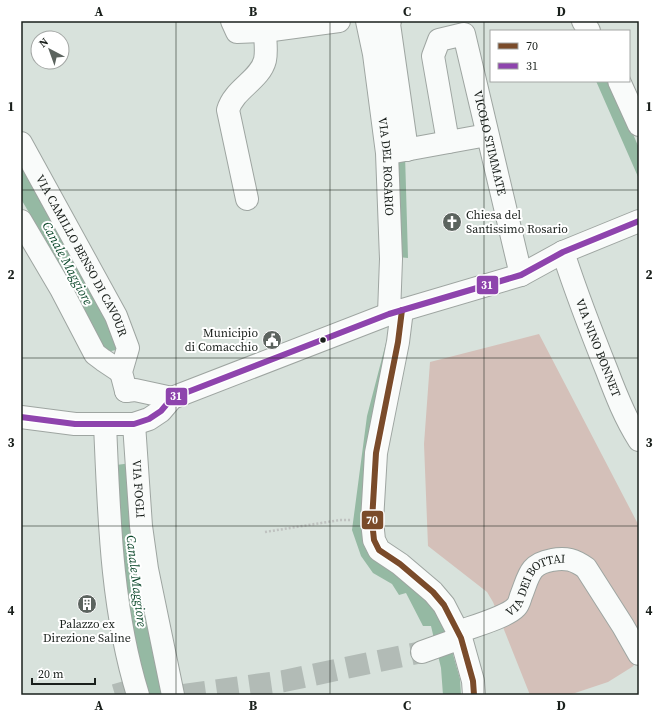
<svg xmlns="http://www.w3.org/2000/svg" width="660" height="716" font-family="'Source Serif 4',serif">
<style>
.green{fill:#d4c0b9}
.water{fill:#95b9a3}
.lines{fill:none;stroke-linecap:round;stroke-linejoin:round}
.street-tunnel{stroke:#b2bbb6;stroke-width:22;stroke-dasharray:22 11;stroke-linecap:butt}
.street-casing{stroke:#9ea5a1;stroke-width:24}
.path{stroke:#bfc2c0;stroke-width:2.5;stroke-dasharray:2 2;stroke-linecap:butt}
.street{stroke:#f9fbfa;stroke-width:22}
.bus-1-casing{stroke:#fff;stroke-width:9}
.bus-2-casing{stroke:#fff;stroke-width:9}
.bus-1{stroke:#7a4b2a;stroke-width:6}
.bus-2{stroke:#8e44ad;stroke-width:6}
.grid{fill:none;stroke:#1a201c;stroke-width:1;stroke-opacity:0.55}
.bus-dot{fill:#1a201c;stroke:#fff;stroke-width:1.5}
.labels{text-anchor:middle;stroke-width:4;stroke-linejoin:round;paint-order:stroke}
.street-label{font-size:12px;fill:#1a201c;stroke:#fff}
.poi-label{font-size:12px;fill:#1a201c;stroke:#fff;text-anchor:start}
.water-label{font-size:13px;font-style:italic;fill:#094628;stroke:#fff}
.line-badge{stroke:#fff;stroke-width:1.5}
.badge-label{font-size:11px;text-anchor:middle;font-weight:bold;fill:#fff}
.neatline{fill:none;stroke:#1a201c;stroke-width:1.5}
.grid-label{font-size:13px;text-anchor:middle;font-weight:bold;fill:#1a201c}
</style>
<rect width="100%" height="100%" fill="#d8e2dc"/>
<path class="green" d="M539 334 639 526V660L632 667 608 682 569 695H530L493 602 487 592 428 546 424 444 430 362Z"/>
<path class="water" d="M373 21H385L405 154 408 258 398 257Z
M596 81H610L614 90 639 148V179Z
M21 151 120 349 107 352 103 350 48 245 21 199Z
M388 335 368 514 409 580 436 612 448 637 460 679 461 695H443L441 668 431 626H423L406 593 399 595 392 584 373 573 361 556 352 530 367 416Z
M132 463 170 695H145L124 612 116 465Z"/>
<g class="lines">
<path class="street-tunnel" d="M115 695 132 690
M184 695 284 681 422 652"/>
<defs>
<g id="street">
<path d="M232 21 237 32 265 31 339 21"/>
<path id="s1" d="M367 21 374 54 387 153 391 259 389 314"/>
<path d="M390 21 389 24 407 150"/>
<path d="M583 21 589 31"/>
<path d="M619 81 639 125"/>
<path id="s2" d="M448 142 433 56 439 40 464 34 521 275"/>
<path id="s3" d="M21 143 116 316 128 348 121 372 126 391"/>
<path d="M394 152 487 135"/>
<path d="M247 199 228 110C234 89 260 80 265 60 267 51 265 40 265 31"/>
<path d="M21 221 61 289 95 354 103 360 121 372"/>
<path id="s4" d="M563 252C576 292 591 331 607 371 616 395 625 418 639 440"/>
<path d="M402 310 398 342 376 453 372 521 374 540 379 550 400 564 433 592 444 605 461 638 473 681 474 695"/>
<path d="M126 391 135 390 172 398"/>
<path d="M21 417 75 424H134L149 419 161 411 172 398 389 314 521 275 563 252 639 221"/>
<path d="M105 424C109 515 111 608 138 695"/>
<path id="s5" d="M134 424 141 526 147 569 173 695"/>
<path id="s6" d="M458 632C471 627 507 617 516 607 519 604 520 599 521 596 529 576 529 564 552 560 566 557 575 560 586 568L623 626 639 654"/>
<path d="M422 652 461 638"/>
</g>
</defs>
<use href="#street" class="street-casing"/>
<path class="path" d="M265 532 340 520H351"/>
<use href="#street" class="street"/>
<defs>
<path id="bus-1" d="M402 310 398 342 376 453 372 521 374 540 379 550 400 564 433 592 444 605 461 638 473 681 474 695"/>
<path id="bus-2" d="M21 417 75 424H134L149 419 161 411 172 398 389 314 521 275 563 252 639 221"/>
</defs>
<use href="#bus-1" class="bus-1-casing"/>
<use href="#bus-2" class="bus-2-casing"/>
<use href="#bus-1" class="bus-1"/>
<use href="#bus-2" class="bus-2"/>
</g>
<path class="grid" d="M176 21V695M330 21V695M484 21V695M21 190H639M21 358H639M21 526H639"/>
<defs>
<symbol id="church-disc" viewBox="-11 -11 22 22"><circle r="9.5" fill="#5c645f" stroke="#fff"/><path d="M-1.2-6h2.4v3.5h3.3v2.4h-3.3V6h-2.4V-.1h-3.3v-2.4h3.3Z" fill="#fff"/></symbol>
<symbol id="civic-disc" viewBox="-11 -11 22 22"><circle r="9.5" fill="#5c645f" stroke="#fff"/><path d="M-.6-6.5H3V-4.5H.6V-3L4-1V1h2V6H-6V1h2V-1L-.6-3ZM-1.2 2.5V6h2.4V2.5Z" fill="#fff"/></symbol>
<symbol id="building-disc" viewBox="-11 -11 22 22"><circle r="9.5" fill="#5c645f" stroke="#fff"/><path d="M-4-6H4V6H1V3H-1V6H-4ZM-2.5-4.3h1.7v1.8h-1.7ZM.8-4.3h1.7v1.8H.8ZM-2.5-1h1.7V.8h-1.7ZM.8-1h1.7V.8H.8Z" fill="#fff"/></symbol>
</defs>
<g fill-rule="evenodd">
<use href="#church-disc" x="441" y="211" width="22" height="22"/>
<use href="#civic-disc" x="261" y="329" width="22" height="22"/>
<use href="#building-disc" x="76" y="593" width="22" height="22"/>
</g>
<circle class="bus-dot" cx="323" cy="340" r="3.5"/>
<g class="labels">
<g class="street-label">
<text dy="4" stroke="none"><textPath href="#s2" startOffset="242">VICOLO STIMMATE</textPath></text>
<text dy="4" stroke="none"><textPath href="#s1" startOffset="147">VIA DEL ROSARIO</textPath></text>
<text dy="4" stroke="none"><textPath href="#s3" startOffset="128">VIA CAMILLO BENSO DI CAVOUR</textPath></text>
<text dy="4" stroke="none"><textPath href="#s4" startOffset="102">VIA NINO BONNET</textPath></text>
<text dy="4" stroke="none"><textPath href="#s5" startOffset="65">VIA FOGLI</textPath></text>
<text dy="4" stroke="none"><textPath href="#s6" startOffset="96">VIA DEI BOTTAI</textPath></text>
</g>
<g class="poi-label">
<text x="466" y="219">Chiesa del<tspan x="466" dy="14">Santissimo Rosario</tspan></text>
<text x="258" y="337" text-anchor="end">Municipio<tspan x="258" dy="14">di Comacchio</tspan></text>
<text x="87" y="628" text-anchor="middle">Palazzo ex<tspan x="87" dy="14">Direzione Saline</tspan></text>
</g>
<g class="water-label">
<text transform="translate(68 263) rotate(62)" y="5">Canale Maggiore</text>
<text transform="translate(137 581) rotate(83)" y="5">Canale Maggiore</text>
</g>
</g>
<g class="line-badge">
<rect x="476" y="275" width="23" height="20" rx="4" fill="#8e44ad"/>
<rect x="165" y="387" width="23" height="19" rx="4" fill="#8e44ad"/>
<rect x="361" y="510" width="23" height="20" rx="4" fill="#7a4b2a"/>
</g>
<g class="badge-label">
<text x="487" y="289">31</text>
<text x="176" y="400">31</text>
<text x="372" y="524">70</text>
</g>
<rect width="660" height="716" fill="none" stroke="#ffffff" stroke-width="44"/>
<rect x="490" y="30" width="140" height="52" fill="#ffffff" stroke="#a3a6a4"/>
<rect x="498" y="43" width="20" height="6" fill="#7a4b2a" stroke="#a3a6a4"/>
<text x="526" y="50" font-size="12" fill="#1a201c">70</text>
<rect x="498" y="63" width="20" height="6" fill="#8e44ad" stroke="#a3a6a4"/>
<text x="526" y="70" font-size="12" fill="#1a201c">31</text>
<g transform="translate(50 50) rotate(319)"><circle r="19" fill="#ffffff" stroke="#a3a6a4"/>
<path d="M0-3L7 15L0 10L-7 15Z" fill="#5c645f"/>
<text y="-6" font-size="11" font-weight="bold" text-anchor="middle" fill="#1a201c">N</text>
</g>
<path d="M32 678v6h63v-6" fill="none" stroke="#1a201c" stroke-width="2"/>
<text x="38" y="678" font-size="12" fill="#1a201c" stroke="#ffffff" stroke-width="3" paint-order="stroke">20 m</text>
<rect x="22" y="22" width="616" height="672" class="neatline"/>
<g class="grid-label">
<text x="99" y="16">A</text>
<text x="253" y="16">B</text>
<text x="407" y="16">C</text>
<text x="561" y="16">D</text>
<text x="11" y="111">1</text>
<text x="649" y="111">1</text>
<text x="11" y="279">2</text>
<text x="649" y="279">2</text>
<text x="11" y="447">3</text>
<text x="649" y="447">3</text>
<text x="11" y="615">4</text>
<text x="649" y="615">4</text>
<text x="99" y="710">A</text>
<text x="253" y="710">B</text>
<text x="407" y="710">C</text>
<text x="561" y="710">D</text>
</g>
</svg>
